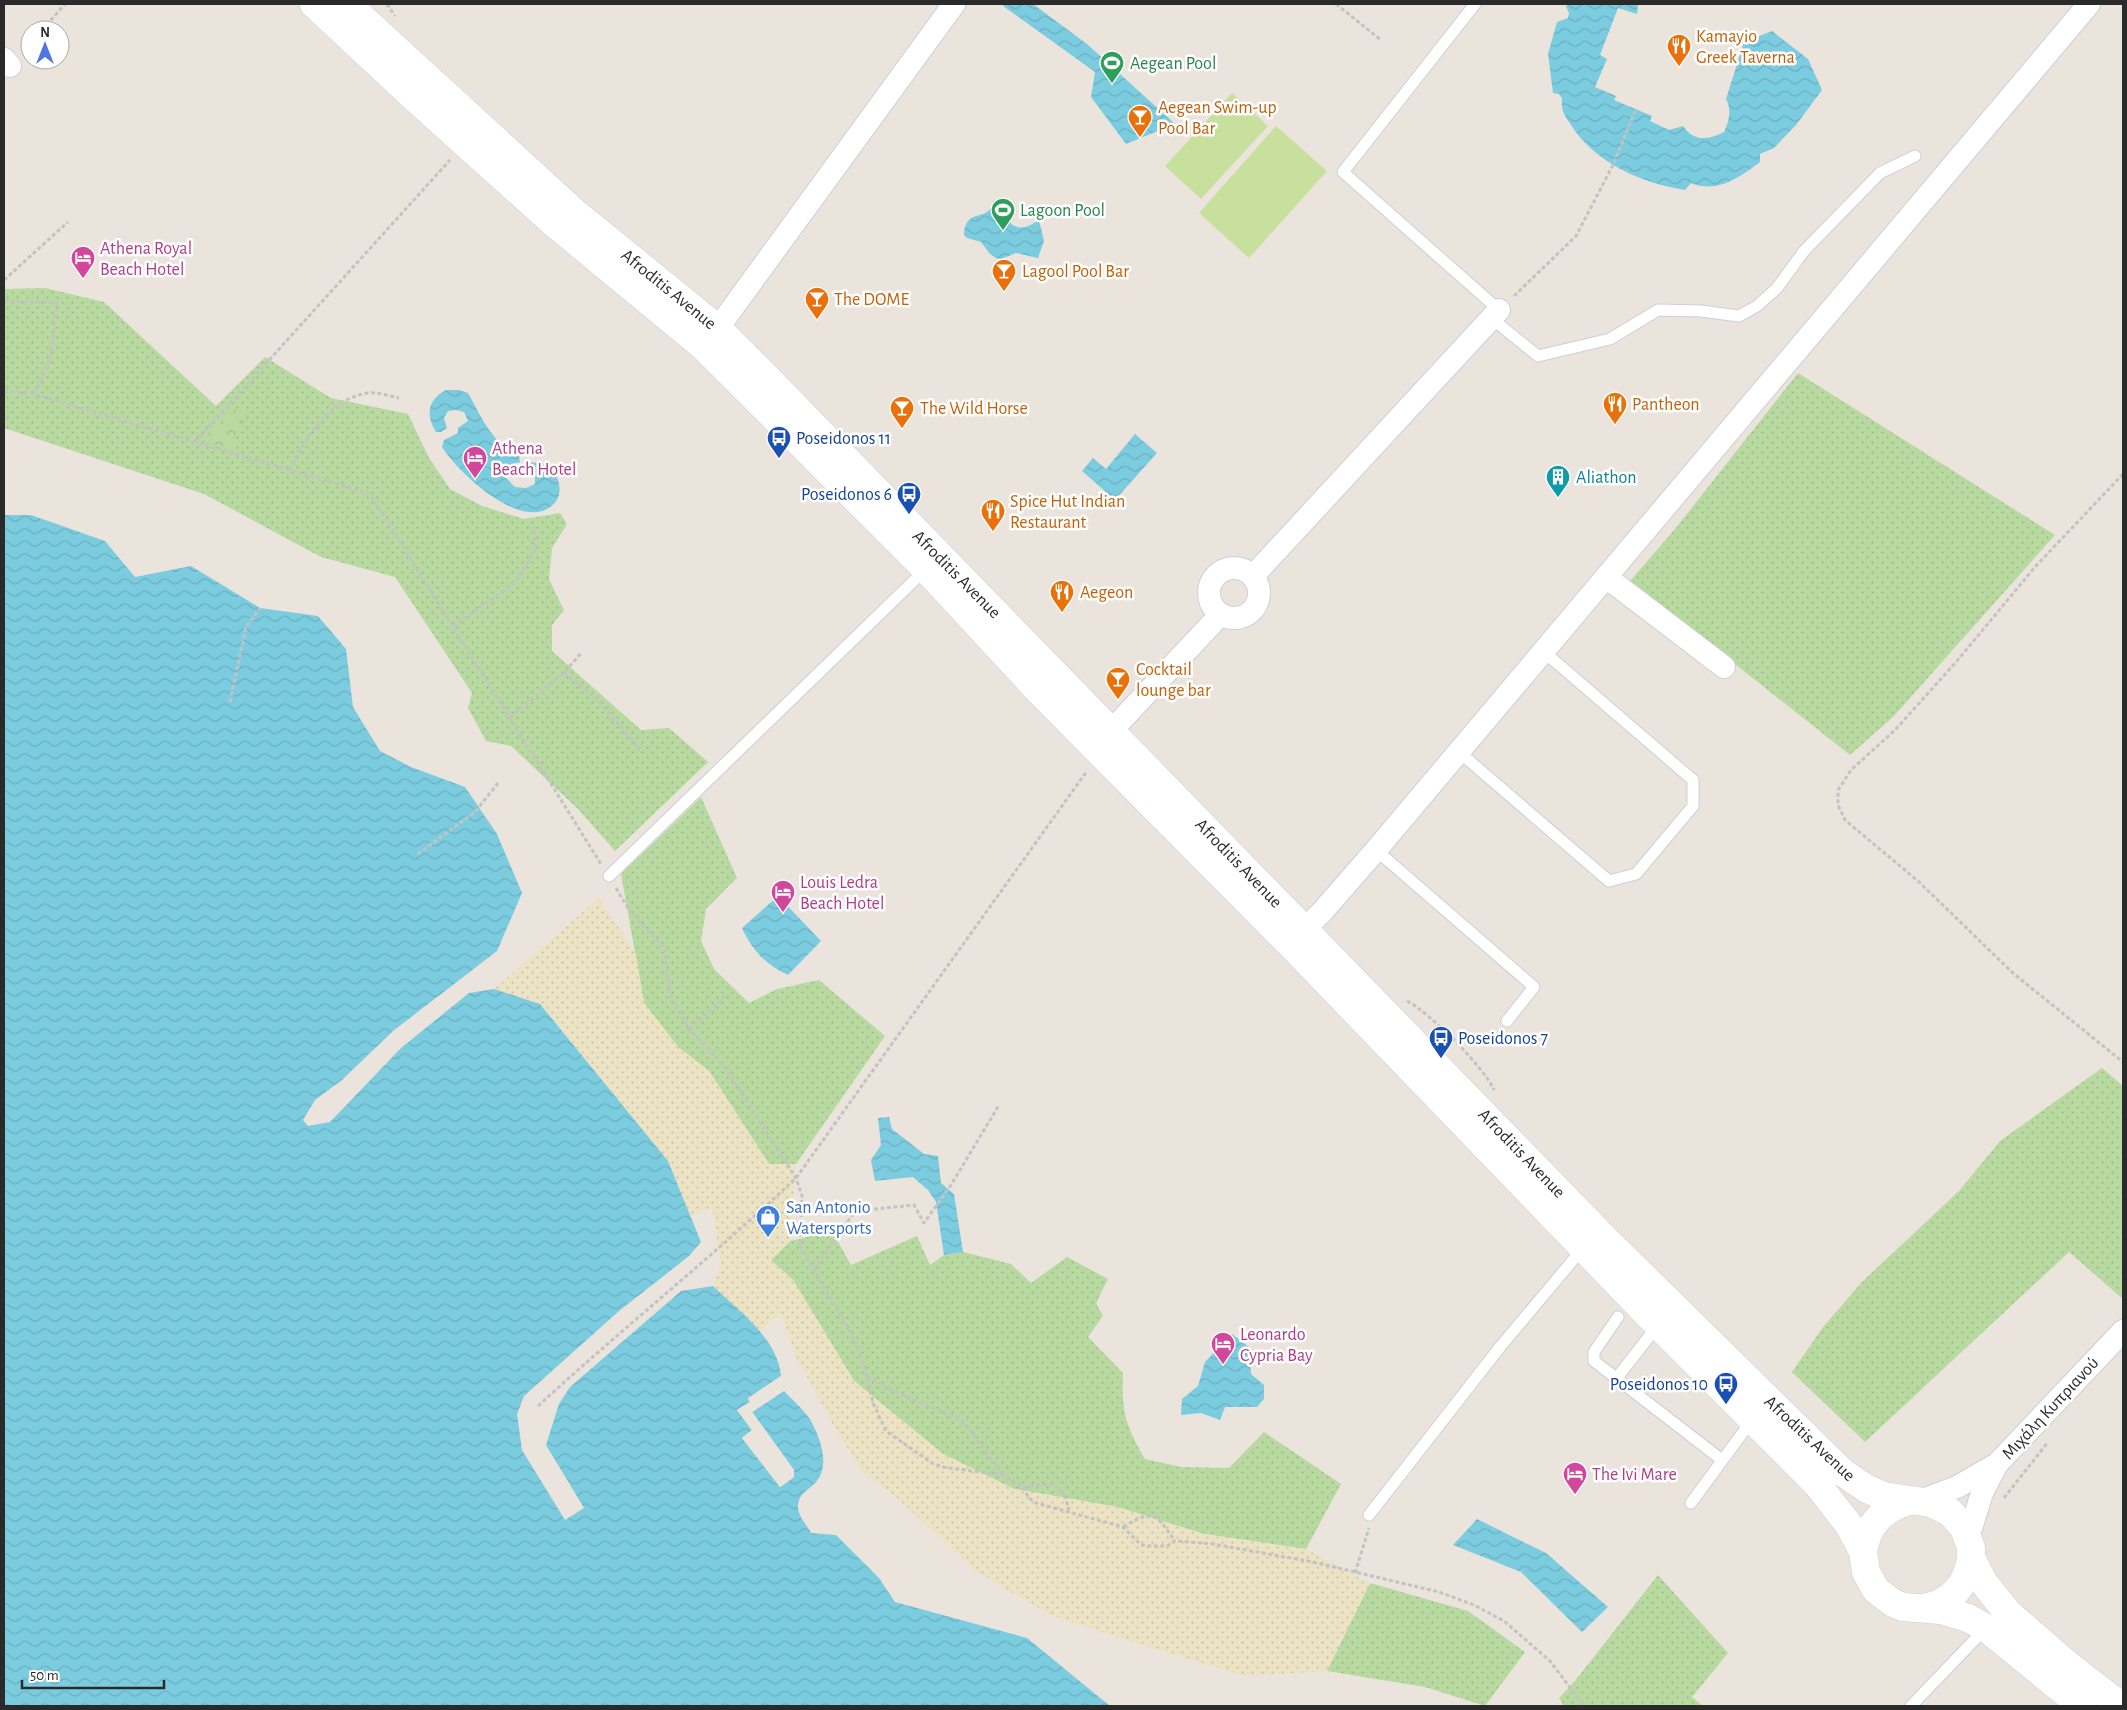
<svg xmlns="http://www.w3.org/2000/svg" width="2127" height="1710" font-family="'Alegreya Sans',sans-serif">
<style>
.grass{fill:url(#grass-dots)}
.sand{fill:url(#sand-dots)}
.park{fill:url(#park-crowns)}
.pitch{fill:#c8e09d}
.water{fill:url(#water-waves)}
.pier{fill:#eae4dd}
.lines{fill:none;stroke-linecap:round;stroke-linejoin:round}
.lane-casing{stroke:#cccfda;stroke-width:13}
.street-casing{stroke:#cccfda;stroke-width:24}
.secondary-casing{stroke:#cccfda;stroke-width:29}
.path{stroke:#c3c3c3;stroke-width:3;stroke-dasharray:4 2.5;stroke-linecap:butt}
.lane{stroke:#fff;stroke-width:11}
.street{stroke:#fff;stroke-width:22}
.secondary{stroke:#fff;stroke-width:28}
.labels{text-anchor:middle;stroke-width:5;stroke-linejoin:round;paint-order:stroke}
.food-label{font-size:18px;fill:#c56008;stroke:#fff;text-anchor:start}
.leisure-label{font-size:18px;fill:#27864d;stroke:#fff;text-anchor:start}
.hotel-label{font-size:18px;fill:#b23c85;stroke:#fff;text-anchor:start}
.street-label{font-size:18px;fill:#2a2a2a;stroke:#fff}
.transit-label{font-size:18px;fill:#164399;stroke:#fff;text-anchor:start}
.culture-label{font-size:18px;fill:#0d838f;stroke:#fff;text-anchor:start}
.shop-label{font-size:18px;fill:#366cbe;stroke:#fff;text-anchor:start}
</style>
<defs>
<pattern id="grass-dots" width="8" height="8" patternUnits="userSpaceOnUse" patternTransform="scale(1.25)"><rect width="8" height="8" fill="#b8daa0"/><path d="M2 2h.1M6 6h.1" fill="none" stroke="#9ebb8a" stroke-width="1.8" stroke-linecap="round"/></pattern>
<pattern id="sand-dots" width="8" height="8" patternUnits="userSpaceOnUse" patternTransform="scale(1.25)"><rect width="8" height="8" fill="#ece3c4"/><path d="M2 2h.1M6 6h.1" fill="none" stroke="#cbc3a9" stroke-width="1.8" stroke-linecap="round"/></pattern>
<pattern id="park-crowns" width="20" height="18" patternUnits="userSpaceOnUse" patternTransform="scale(1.25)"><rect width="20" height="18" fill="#b8daa0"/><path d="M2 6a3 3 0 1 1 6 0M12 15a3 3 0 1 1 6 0" fill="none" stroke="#9ebb8a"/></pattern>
<pattern id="water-waves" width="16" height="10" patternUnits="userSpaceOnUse" patternTransform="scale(1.25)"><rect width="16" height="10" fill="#7ccce0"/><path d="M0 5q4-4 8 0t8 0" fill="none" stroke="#6bafc0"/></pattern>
</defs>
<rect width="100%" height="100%" fill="#eae4dd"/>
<path class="grass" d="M45 288 104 302 216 406 265 357 331 398 408 414 429 458 450 489 482 506 524 519 560 513 567 524 552 548 549 579 564 610 552 625V651L641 730 669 728 708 762 615 851 577 808 511 746 486 741 468 708 472 693 395 577 321 557 204 494 4 428V289Z
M1798 373 2055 535 1894 716 1850 755 1630 581 1675 529Z
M701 797 737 878 706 909 701 941 714 969 749 1003 777 989 819 980 885 1036 796 1164H769L709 1071 678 1047 644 1003 621 874Z
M2102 1068 2123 1086V1299L2069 1252 1865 1442 1792 1372 1823 1327 1862 1282 1959 1191 2000 1141Z
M832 1231 851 1265 917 1236 930 1265 944 1255 963 1252 1011 1264 1031 1283 1067 1257 1108 1279 1096 1303 1103 1316 1088 1337 1123 1373C1121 1411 1126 1426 1145 1459L1181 1467 1229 1468 1264 1432 1341 1484 1306 1549 1204 1534 1117 1507 1014 1489 943 1454 854 1381 793 1280 771 1260 790 1241Z
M1658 1575 1728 1653 1692 1697 1703 1706H1564L1559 1698 1575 1681Z
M1370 1583 1468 1611 1525 1652 1485 1706 1425 1687 1327 1671Z"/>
<path class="sand" d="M599 898 636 954 644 1003 678 1047 709 1071 769 1164H796L790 1241 771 1260 793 1280 854 1381 943 1454 1014 1489 1117 1507 1204 1534 1306 1549 1370 1583 1327 1671 1246 1676 1142 1645 1050 1615 974 1570 896 1497 863 1472 837 1432 796 1357 781 1314 760 1331 713 1286 721 1265 712 1207 691 1217 668 1161 541 1004 494 989Z"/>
<path class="park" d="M236 408 245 413 231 450 201 440Z"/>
<path class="pitch" d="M1232 93 1268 126 1201 199 1165 166Z
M1276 126 1327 171 1249 258 1199 213Z"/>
<path class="water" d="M1005 4H1033L1087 44 1175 124 1126 144 1091 97 1095 72 1003 6Z
M1568 4H1638L1637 14 1618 8 1600 55 1607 59 1595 87 1616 96 1614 100 1652 116 1650 121 1669 130 1683 126C1694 142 1708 140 1724 132 1729 121 1732 110 1726 99L1744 42 1772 31 1808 59 1822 90 1796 125 1774 148 1760 154V162C1740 177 1717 194 1691 183L1685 190C1642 183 1595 163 1571 125 1564 114 1561 112 1562 98L1559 94 1553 93 1548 54 1557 22 1568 18 1569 13 1566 6Z
M998 200 1010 207 1011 224C1022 231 1029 226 1039 220L1044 241 1038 258 1016 253 1001 259 996 258 990 254 981 242 967 238 964 235C965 206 989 224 993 201Z
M446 390H459L468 393C484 421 489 439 519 456L520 462 507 466 505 477 515 487 526 488 535 484V475L529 463C557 458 573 498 545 510 513 524 458 472 442 447L444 440 458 433V428L468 421 464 412 456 410 448 411 444 418 447 428 441 432H436C425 414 428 400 446 390Z
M1135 434 1157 453 1115 500 1082 471 1093 458 1106 469Z
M4 515H31L105 541 135 577 191 566 260 608 318 616 346 649 353 707 380 751 411 767 465 787 497 834 522 893 497 951 393 1031 342 1080 315 1100 303 1120 308 1126 330 1122 401 1048 469 993 494 989 540 1004 668 1161 701 1242 689 1256 619 1311 524 1396 517 1414 522 1450 565 1520 584 1508 546 1445 559 1404 570 1387 681 1291 713 1286C739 1311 778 1339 781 1376L748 1398 750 1402 737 1410 752 1430 742 1438 780 1487 794 1477V1470L752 1412 784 1391C793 1401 806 1411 812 1423 821 1440 830 1466 816 1482 809 1490 799 1493 798 1505 797 1515 807 1525 811 1533L836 1535 879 1578 895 1602 1027 1638 1110 1706H4Z
M778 896 821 941 788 975C766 965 752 950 742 928Z
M889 1117 892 1129 924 1154 938 1156 941 1183 954 1194 963 1252 944 1255 936 1202 928 1190 913 1177 875 1181 871 1160 881 1145 878 1118Z
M1232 1334 1249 1347 1251 1374 1264 1385V1399L1257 1407H1225L1220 1420 1201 1413 1181 1415 1182 1399 1198 1386 1205 1362Z
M1477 1519 1546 1553 1608 1607 1582 1632 1521 1572 1453 1545Z"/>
<path class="pier" d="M781 1376 782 1379 751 1399 752 1404 741 1411 754 1430 746 1438 781 1484 791 1476V1470L749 1412 783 1388 784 1391 752 1412 794 1470V1477L780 1487 742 1438 752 1430 737 1410 750 1402 748 1399Z"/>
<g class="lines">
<defs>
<path id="lane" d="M1475 4 1343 172 1499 310
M1491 318 1538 356 1610 339 1658 310 1701 311 1739 316 1757 306 1777 288 1804 251 1880 173 1915 156
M1459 752 1609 881 1636 874 1693 806V780L1543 651
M1376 850 1534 987 1507 1021
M609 876 926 569
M1618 1317 1594 1352V1361L1722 1460
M1616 1379 1658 1325
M1691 1503 1752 1420
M1369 1515 1500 1347 1584 1247
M1911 1706 1986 1628"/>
<path id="street" d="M4 59 10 66
M707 343 954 4
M1209 593a25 25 0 1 1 50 0a25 25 0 1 1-50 0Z
M1253 576 1499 310
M1606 577 1724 667
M1112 730 1221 614
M1303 930 1321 913 1376 850 2089 4
M1920 1501 1957 1487 1997 1464
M1968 1538 1982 1493 1997 1464 2123 1331"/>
<path id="secondary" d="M314 4 417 100 555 224 704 347 926 569 1041 693 1293 947 1658 1325 1817 1484 1849 1525 1863 1551 1866 1572 1876 1590 1893 1603 1903 1607 1941 1610 1968 1618 1986 1628 2082 1706
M347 4 574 212 718 329 762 373 1603 1237 1842 1472 1867 1489 1884 1496 1931 1503 1950 1512 1964 1528 1971 1548V1558L1984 1583 2008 1613 2068 1665 2121 1706
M1863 1551C1868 1524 1883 1508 1910 1501
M1924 1608C1951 1603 1967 1585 1971 1558"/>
</defs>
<use href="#lane" class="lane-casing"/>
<use href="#street" class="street-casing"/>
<use href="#secondary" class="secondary-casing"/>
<path class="path" d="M387 4 395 16
M1336 4 1381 40
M42 30 65 4
M23 52 30 43
M4 280 68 222
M1514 296 1576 236 1613 165 1636 109
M4 301 57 303 51 358 34 394
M4 391 34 394 370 494 601 864
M195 442 450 160
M290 470C304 438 331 398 368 393 378 392 390 396 399 398
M2123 474 2035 567 1957 661 1895 730 1851 770 1838 790V805L1845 820 1918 881 2014 974 2123 1062
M904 483 919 498
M453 626 516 582 536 548 533 527
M564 673 596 698 640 749
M230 702 246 627 260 608
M510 717 564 673 581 653
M418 854 475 812 498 783
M616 888 629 910 664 948 670 994 689 1029 724 1066 796 1178 802 1196 800 1246 855 1340 867 1376 873 1403 886 1431 932 1463 942 1467 1003 1475 1023 1487 1029 1498 1036 1503 1123 1527 1140 1544 1146 1546H1167L1175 1541 1213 1544 1313 1562 1439 1592 1474 1605 1504 1621 1550 1661 1584 1706
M1407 1001C1430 1013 1483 1066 1494 1090
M689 1029 728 994
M814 1270 855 1211 914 1205 924 1223 951 1185 999 1105
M867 1376 892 1390 963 1421 1003 1475
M538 1406C623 1328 713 1256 796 1178L1087 771
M1023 1487C1051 1483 1061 1479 1069 1510
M2004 1498 2048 1442
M1123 1527C1155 1508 1155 1514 1175 1541
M1355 1573 1369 1528"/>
<use href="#lane" class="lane"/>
<use href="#street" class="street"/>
<use href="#secondary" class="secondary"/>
</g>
<defs>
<symbol id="restaurant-pin" viewBox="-11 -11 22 30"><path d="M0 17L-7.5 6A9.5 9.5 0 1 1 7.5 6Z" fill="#e8710a" stroke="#fff"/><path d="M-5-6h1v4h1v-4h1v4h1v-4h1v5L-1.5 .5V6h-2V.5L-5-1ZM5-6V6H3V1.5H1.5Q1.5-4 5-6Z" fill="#fff"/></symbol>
<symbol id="stadium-pin" viewBox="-11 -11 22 30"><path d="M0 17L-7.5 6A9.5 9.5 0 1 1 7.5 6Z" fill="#2e9e5b" stroke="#fff"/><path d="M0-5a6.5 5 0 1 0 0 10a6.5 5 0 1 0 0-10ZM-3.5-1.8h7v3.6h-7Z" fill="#fff"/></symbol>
<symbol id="bar-pin" viewBox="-11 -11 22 30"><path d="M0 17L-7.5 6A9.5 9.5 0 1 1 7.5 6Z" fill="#e8710a" stroke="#fff"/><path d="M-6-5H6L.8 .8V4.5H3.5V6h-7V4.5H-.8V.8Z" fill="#fff"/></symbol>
<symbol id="hotel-pin" viewBox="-11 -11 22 30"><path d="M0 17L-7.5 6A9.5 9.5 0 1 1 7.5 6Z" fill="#d1479c" stroke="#fff"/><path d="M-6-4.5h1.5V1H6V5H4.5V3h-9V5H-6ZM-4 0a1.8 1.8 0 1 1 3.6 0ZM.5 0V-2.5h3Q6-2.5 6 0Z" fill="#fff"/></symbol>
<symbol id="bus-pin" viewBox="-11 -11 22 30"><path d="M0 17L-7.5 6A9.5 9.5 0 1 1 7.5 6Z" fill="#1a4fb4" stroke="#fff"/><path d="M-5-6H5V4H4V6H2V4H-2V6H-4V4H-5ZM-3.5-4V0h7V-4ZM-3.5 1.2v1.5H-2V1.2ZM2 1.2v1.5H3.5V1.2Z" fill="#fff"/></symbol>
<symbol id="building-pin" viewBox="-11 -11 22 30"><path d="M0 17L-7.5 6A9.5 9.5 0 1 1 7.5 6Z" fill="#0f9aa8" stroke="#fff"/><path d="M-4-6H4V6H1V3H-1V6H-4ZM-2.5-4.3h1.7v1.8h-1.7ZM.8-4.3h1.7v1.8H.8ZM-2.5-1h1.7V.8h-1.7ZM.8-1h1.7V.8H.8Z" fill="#fff"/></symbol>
<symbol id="shop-pin" viewBox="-11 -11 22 30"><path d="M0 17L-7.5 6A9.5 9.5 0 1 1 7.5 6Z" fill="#3f7fe0" stroke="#fff"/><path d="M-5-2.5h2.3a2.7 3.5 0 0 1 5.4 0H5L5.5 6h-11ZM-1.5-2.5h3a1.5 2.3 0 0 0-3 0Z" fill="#fff"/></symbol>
</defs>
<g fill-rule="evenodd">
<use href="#restaurant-pin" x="1665" y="32" width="28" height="38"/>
<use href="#stadium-pin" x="1098" y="49" width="28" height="38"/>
<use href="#bar-pin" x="1126" y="103" width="28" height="38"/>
<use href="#stadium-pin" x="989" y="196" width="28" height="38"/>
<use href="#hotel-pin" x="69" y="244" width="28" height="38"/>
<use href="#bar-pin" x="990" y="257" width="28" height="38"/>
<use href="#bar-pin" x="803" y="285" width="28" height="38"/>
<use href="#restaurant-pin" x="1601" y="390" width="28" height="38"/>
<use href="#bar-pin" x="888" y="394" width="28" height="38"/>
<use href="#bus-pin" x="765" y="424" width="28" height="38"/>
<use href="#hotel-pin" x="461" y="444" width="28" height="38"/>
<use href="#building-pin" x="1544" y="463" width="28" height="38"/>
<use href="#bus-pin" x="895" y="480" width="28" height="38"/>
<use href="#restaurant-pin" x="979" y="497" width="28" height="38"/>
<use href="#restaurant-pin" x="1048" y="578" width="28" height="38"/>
<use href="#bar-pin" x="1104" y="665" width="28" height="38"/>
<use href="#hotel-pin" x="769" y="878" width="28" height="38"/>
<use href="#bus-pin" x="1427" y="1024" width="28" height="38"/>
<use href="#shop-pin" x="754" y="1203" width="28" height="38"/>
<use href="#hotel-pin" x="1209" y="1330" width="28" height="38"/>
<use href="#bus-pin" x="1712" y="1370" width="28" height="38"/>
<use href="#hotel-pin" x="1561" y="1460" width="28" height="38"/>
</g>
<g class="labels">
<g class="food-label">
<text x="1696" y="42">Kamayio<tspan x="1696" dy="21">Greek Taverna</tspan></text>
<text x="1158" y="113">Aegean Swim-up<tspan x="1158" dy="21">Pool Bar</tspan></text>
<text x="1022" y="277">Lagool Pool Bar</text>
<text x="834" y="305">The DOME</text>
<text x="1632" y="410">Pantheon</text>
<text x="920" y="414">The Wild Horse</text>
<text x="1010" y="507">Spice Hut Indian<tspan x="1010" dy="21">Restaurant</tspan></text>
<text x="1080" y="598">Aegeon</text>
<text x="1136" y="675">Cocktail<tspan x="1136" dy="21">lounge bar</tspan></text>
</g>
<g class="leisure-label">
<text x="1130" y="69">Aegean Pool</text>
<text x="1020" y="216">Lagoon Pool</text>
</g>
<g class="hotel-label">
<text x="100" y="254">Athena Royal<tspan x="100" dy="21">Beach Hotel</tspan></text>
<text x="492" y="454">Athena<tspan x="492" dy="21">Beach Hotel</tspan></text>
<text x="800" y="888">Louis Ledra<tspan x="800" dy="21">Beach Hotel</tspan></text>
<text x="1240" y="1340">Leonardo<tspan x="1240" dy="21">Cypria Bay</tspan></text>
<text x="1592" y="1480">The Ivi Mare</text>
</g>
<g class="street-label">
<text transform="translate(669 289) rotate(39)" y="6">Afroditis Avenue</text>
<text transform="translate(957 574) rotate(45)" y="6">Afroditis Avenue</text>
<text transform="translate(1239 863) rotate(46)" y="6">Afroditis Avenue</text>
<text transform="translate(1522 1153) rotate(46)" y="6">Afroditis Avenue</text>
<text transform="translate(2050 1408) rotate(-47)" y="6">Μιχάλη Κυπριανού</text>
<text transform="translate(1810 1438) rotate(43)" y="6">Afroditis Avenue</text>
</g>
<g class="transit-label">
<text x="796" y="444">Poseidonos 11</text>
<text x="892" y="500" text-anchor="end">Poseidonos 6</text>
<text x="1458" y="1044">Poseidonos 7</text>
<text x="1708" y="1390" text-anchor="end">Poseidonos 10</text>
</g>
<g class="culture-label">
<text x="1576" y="483">Aliathon</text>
</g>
<g class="shop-label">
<text x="786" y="1213">San Antonio<tspan x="786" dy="21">Watersports</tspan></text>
</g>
</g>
<rect width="2127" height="1710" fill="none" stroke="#2a2a2a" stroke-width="10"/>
<g transform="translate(45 45)"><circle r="24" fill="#ffffff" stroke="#aaaaaa"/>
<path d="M0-4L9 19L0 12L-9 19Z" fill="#5075e5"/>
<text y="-8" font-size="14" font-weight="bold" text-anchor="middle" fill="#2a2a2a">N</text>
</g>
<path d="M22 1680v8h142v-8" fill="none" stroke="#2a2a2a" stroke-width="2.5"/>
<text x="30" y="1680" font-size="15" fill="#2a2a2a" stroke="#ffffff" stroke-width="4" paint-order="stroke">50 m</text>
</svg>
